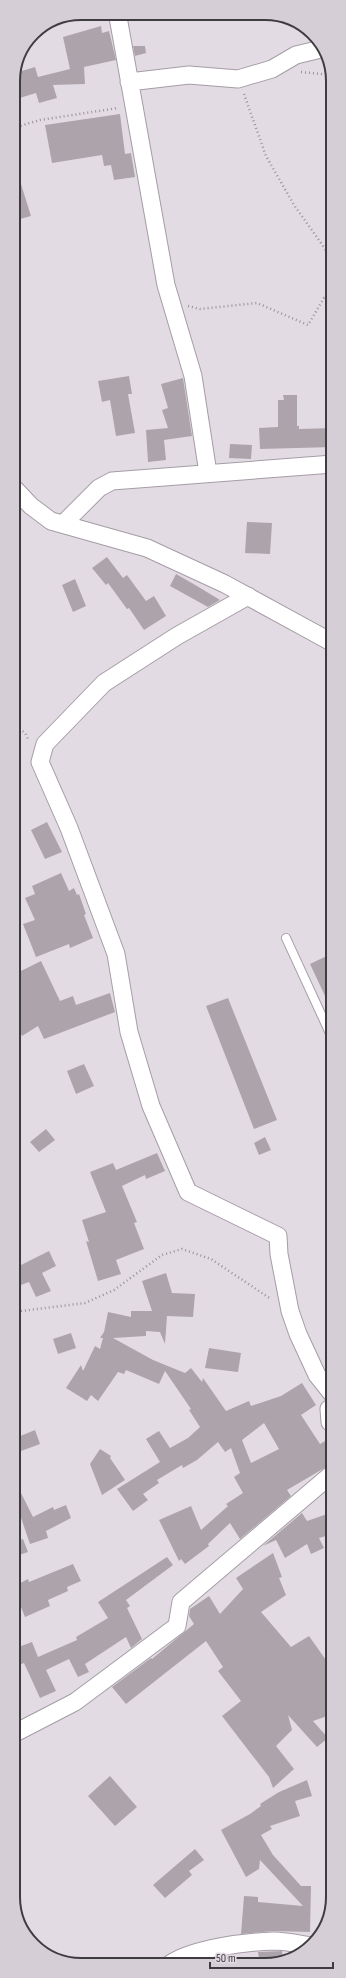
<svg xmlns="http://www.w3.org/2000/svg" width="346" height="1978" font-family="'Sofia Sans Condensed',sans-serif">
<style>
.building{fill:#ada4ab;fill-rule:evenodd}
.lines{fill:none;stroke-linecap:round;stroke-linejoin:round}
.lane-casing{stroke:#a59da5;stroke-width:10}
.street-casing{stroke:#a59da5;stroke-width:19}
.path{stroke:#999399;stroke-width:2.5;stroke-dasharray:1 3;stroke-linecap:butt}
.lane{stroke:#fff;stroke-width:8}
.street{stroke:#fff;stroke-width:17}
.rim{fill:none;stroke:#3f3c3f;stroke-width:2}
</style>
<rect width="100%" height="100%" fill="#e3dbe3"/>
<path class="building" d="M101 26 102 33 109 31 116 60 84 67 85 84 53 85 57 98 39 103 36 93 13 100V77L15 73 35 67 38 77 70 69 63 37Z
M133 46H145L146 53 135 56Z
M120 114 125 154 131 153 135 177 114 180 111 165 104 166 102 155 52 163 45 125Z
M13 168H16L31 216 13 221Z
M129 376 132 394H128L135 433 116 436 110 400 102 402 98 381Z
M183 378 192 436 164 440 166 460 148 462 146 430 168 428 162 410 168 408 161 384Z
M283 395H297V426H299V429L333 428V447L260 449 259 428 278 427V400H284Z
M230 444 252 445 251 459 229 458Z
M247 522 272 523 270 554 245 553Z
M107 557 123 578 127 575 146 601 154 596 166 616 144 630 129 608 127 609 108 583 106 585 92 568Z
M176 574 197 586 220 600 208 607 170 586Z
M75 579 86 606 73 612 62 585Z
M47 822 62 852 45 859 31 830Z
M61 873 69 891 74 888 77 895 79 894 86 914 84 915 93 938 70 948 69 944 36 957 23 924 35 920 25 898 35 894 32 886Z
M333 953V1013L310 964Z
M41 961 60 1001 73 996 76 1005 110 993 115 1012 44 1039 38 1026 22 1036 13 1020V975Z
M228 998 277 1120 254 1129 206 1006Z
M84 1064 94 1086 76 1094 67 1071Z
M46 1129 55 1140 39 1152 30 1142Z
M265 1137 271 1150 259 1155 254 1143Z
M157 1153 165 1171 146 1179 145 1175 122 1186 137 1222 134 1223 144 1249 116 1260 121 1274 98 1281 86 1241 89 1242 82 1220 106 1212 90 1172 113 1163 116 1170Z
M49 1251 56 1266 42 1273 51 1291 36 1297 29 1282 13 1288V1269Z
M166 1273 172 1293 195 1294 193 1317 167 1316 165 1344 160 1332 146 1331V1336L113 1338 153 1360 185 1373 191 1368 202 1382 203 1378 226 1411 249 1401 251 1406 281 1396 302 1383 316 1405 301 1415 320 1444 327 1440 333 1451V1463L287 1490 291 1496 240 1539 230 1523 208 1544 209 1546 185 1564 181 1559 179 1561 159 1520 191 1506 201 1530 228 1506 226 1504 243 1493 234 1477 240 1473 231 1448 225 1452 218 1442 197 1460 183 1468 182 1465 157 1480 159 1483 143 1494 148 1500 133 1511 117 1489 160 1462 146 1439 159 1431 170 1448 188 1438 200 1427 189 1410 191 1409 165 1371 159 1384 126 1370 124 1374 118 1372 98 1401 91 1395 87 1401 66 1388 81 1365 83 1371 95 1346 100 1349 103 1338H100L104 1332 108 1312 131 1317V1311H152L142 1281ZM264 1423 279 1449 251 1463 242 1440Z
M71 1333 76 1348 58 1354 53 1339Z
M209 1348 241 1353 238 1372 205 1368Z
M35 1430 40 1444 13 1454V1439Z
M100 1449 111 1456 110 1458 125 1480 102 1495 90 1464Z
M13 1477 33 1517 53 1507 54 1510 66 1505 71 1518 46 1531 48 1538 30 1544 19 1512 13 1514Z
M333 1512V1534L319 1538 324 1548 311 1554 307 1544 285 1558 276 1540 263 1546 302 1513 307 1521Z
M23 1539 28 1552 13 1557V1542Z
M273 1553 282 1577 279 1578 286 1595 261 1612 291 1647 309 1636 333 1670V1714L313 1721 328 1738 317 1747 288 1715 292 1730 276 1746 294 1769 273 1788 269 1777 222 1716 241 1701 218 1671 223 1667 206 1641 126 1704 112 1687 151 1658 152 1659 194 1624 189 1616 190 1609 209 1596 220 1614 243 1589 236 1578Z
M167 1557 173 1565 126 1600 130 1606 127 1608 142 1639 131 1648 126 1637 85 1664 89 1672 78 1677 69 1659 46 1670 56 1691 40 1698 24 1663 13 1668V1649L32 1642 38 1657 77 1640 76 1637 108 1618 98 1602Z
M73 1564 81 1581 67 1587 68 1591 48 1600 50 1606 25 1617 13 1587 28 1579 29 1582Z
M110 1776 137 1807 115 1826 88 1796Z
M307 1780 312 1796 295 1801 300 1816 270 1826 272 1829 261 1835 273 1855 301 1886H311L310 1932 273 1931 241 1934 244 1896 258 1897V1902L303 1906 260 1860 259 1869 246 1877 221 1830 250 1814 261 1806 260 1804 279 1792Z
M195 1849 204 1860 189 1871 192 1875 165 1898 153 1885Z
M282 1951 283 1959 269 1965H260L258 1952Z"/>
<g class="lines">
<defs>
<path id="lane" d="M286 938 333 1040"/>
<path id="street" d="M118 17 166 285 193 376 208 473
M129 82 189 75 238 79 272 69 296 55 321 49
M13 487 31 506 51 521 147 548 225 584 333 643
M63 524 99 488 112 481 333 464
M248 596 177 636 104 683 45 744 40 762 69 828 116 954 129 1032 151 1106 188 1192 278 1236 279 1254 290 1311 298 1334 317 1375 333 1395
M333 1406 329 1409 330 1422 333 1423
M13 1734 75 1702 177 1626 181 1602 333 1473
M170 1964C194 1948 245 1942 274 1941 286 1941 299 1944 311 1946"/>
</defs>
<use href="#lane" class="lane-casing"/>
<use href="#street" class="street-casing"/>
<path class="path" d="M301 72 332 75
M244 94 266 156 294 205 333 260
M13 128 40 120 118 108
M188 306 200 309 257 303 308 325 324 298 333 297
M13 724 25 733 29 741
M13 1312 85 1303 114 1290 162 1255 182 1249 211 1259 271 1299"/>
<use href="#lane" class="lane"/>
<use href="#street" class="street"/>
</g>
<path d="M0 0H346V1978H0ZM81 20H265A61 61 0 0 1 326 81V1897A61 61 0 0 1 265 1958H81A61 61 0 0 1 20 1897V81A61 61 0 0 1 81 20Z" fill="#d6ced6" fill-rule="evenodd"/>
<path class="rim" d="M81 20H265A61 61 0 0 1 326 81V1897A61 61 0 0 1 265 1958H81A61 61 0 0 1 20 1897V81A61 61 0 0 1 81 20Z"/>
<path d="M210 1962v6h123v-6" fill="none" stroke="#3f3c3f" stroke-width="2"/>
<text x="216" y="1962" font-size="12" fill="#3f3c3f" stroke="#e3dbe3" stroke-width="3" paint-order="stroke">50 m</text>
</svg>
